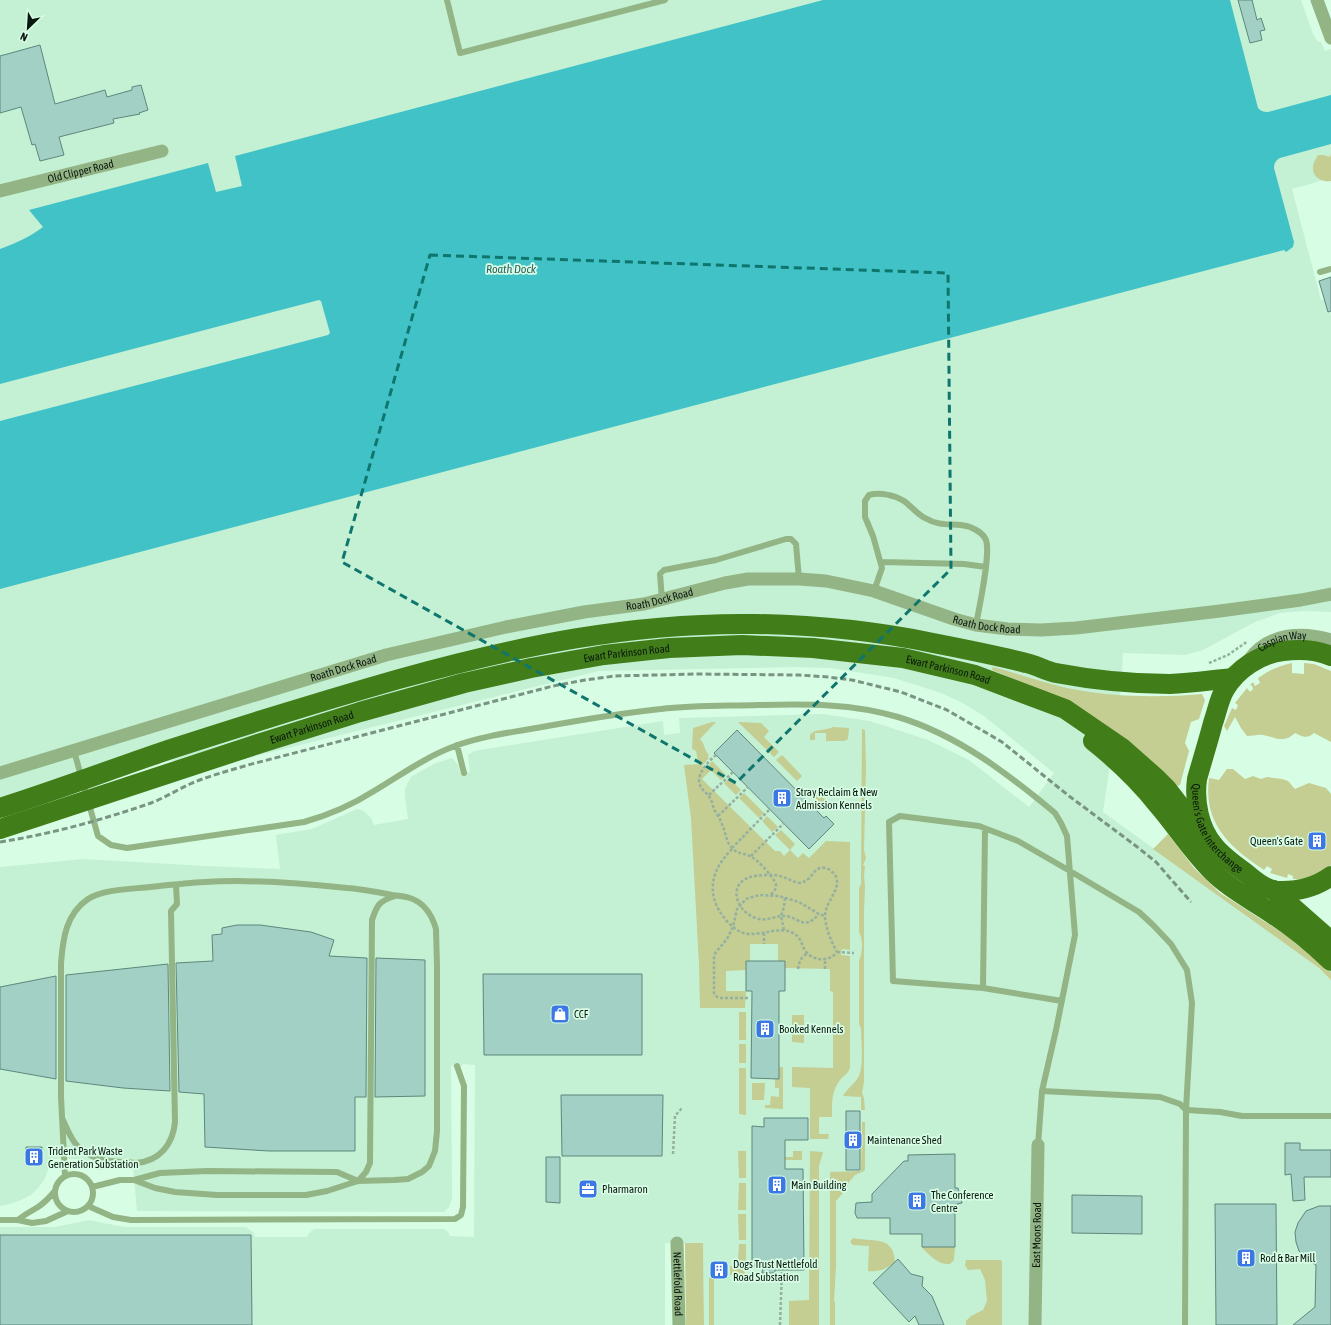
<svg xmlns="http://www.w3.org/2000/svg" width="1331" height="1325" font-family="'Asap Condensed',sans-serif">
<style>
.built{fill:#c4f0d4}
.green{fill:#c4cd92}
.water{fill:#41c2c7}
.building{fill:#a3d0c5;stroke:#5c877c}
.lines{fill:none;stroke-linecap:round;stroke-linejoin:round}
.path{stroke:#94b19f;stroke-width:2.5;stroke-dasharray:3 2;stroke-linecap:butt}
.service{stroke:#93b484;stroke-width:6}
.minor{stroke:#93b484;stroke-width:13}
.primary{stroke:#417d18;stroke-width:20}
.rail{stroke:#799483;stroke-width:3;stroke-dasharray:6 3;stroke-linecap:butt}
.marked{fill:none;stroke:#0f766e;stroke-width:3;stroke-dasharray:8 5;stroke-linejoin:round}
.labels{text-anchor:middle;stroke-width:3.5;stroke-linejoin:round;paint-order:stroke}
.street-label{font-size:11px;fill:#0a1810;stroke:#d8fde5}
.poi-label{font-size:11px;fill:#0a1810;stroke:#d8fde5;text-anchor:start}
.water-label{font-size:12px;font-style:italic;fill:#2d6264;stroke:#d8fde5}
</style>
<rect width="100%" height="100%" fill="#d8fde5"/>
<path class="built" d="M0 0H1301L1313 34 1318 42H1321L1325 51 1331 49V178L1292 189 1321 300 1331 298V612L1304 611 1280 613 1255 622 1203 650 1185 655 1123 653 1121 689 1103 812 1319 968 1331 980V1325H704L703 1243H665V1325H0V1227H55L89 1220 124 1227H246L253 1232 255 1237H307L309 1233 314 1229H444L448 1232 450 1236 474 1237 475 1065 463 1064 462 1066H451L452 1198 449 1207 444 1212 137 1211 133 1167 100 1170 85 1166 77 1159H48V1170L44 1180 38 1188 31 1195 21 1200 10 1204 0 1206V867L83 859 206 866 280 869 276 835 312 829 357 809 362 810 367 814 371 818 374 825 408 819 405 796V789L408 782 412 776 436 763 452 758 458 765 460 773 470 772 468 755 474 751 663 721 664 735 680 733 679 718 823 714 870 721 928 740 969 760 1029 807 1054 773 984 716 961 702 941 693 894 678 831 668 795 667 599 671 248 758 167 761 0 818Z"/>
<path class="green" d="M1331 154V181C1322 183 1312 177 1313 167 1313 163 1316 159 1318 155H1323L1330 157Z
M1292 663V673L1304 674V663L1314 664 1331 671V742L1314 733C1307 739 1303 737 1295 733 1284 744 1275 737 1263 735 1258 734 1252 736 1247 736L1241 728 1235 717 1227 731 1224 726 1232 708 1236 710 1238 705 1235 703 1247 688 1250 692 1253 689 1252 686 1250 685 1253 682 1255 686 1260 683 1258 678C1269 670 1279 666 1292 663Z
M993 667C1018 674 1042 682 1067 688 1111 697 1157 698 1202 694L1205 700 1199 719 1191 722 1185 743 1189 751 1180 785 1177 786 1034 687 992 670Z
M712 722H716L700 739C705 744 704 750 709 755L708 756 709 758 702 766 706 769 712 761 726 775 721 780 711 770 702 779 775 851H780L784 856 790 850 775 835 781 830 795 844 790 850 798 858 803 853 809 858 826 841 850 842V950L842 949 841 955 850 956V1068C848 1074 843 1076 840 1080 831 1092 832 1104 832 1117H819V1134H829L828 1139H810V1088L792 1087V1067L833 1068V992L830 991V969L785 968V962L778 961V944H750V961L746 962V970L726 971V991H746L745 1008H700L699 964 691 818 684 765 701 764 698 762 696 751 692 749 693 728Z
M738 722 761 723 769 731 764 737 779 752 774 757Z
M833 727 849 728 848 739 844 741H826V733H815V740H810V735C816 728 825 731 833 727Z
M862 729 865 730 866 767 864 850 866 858 863 865 865 866 864 876 865 887 864 911V1082L862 1093 864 1098 865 1110H861V1097L843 1096C847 1088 855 1084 859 1076 864 1064 861 1042 861 1029L859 1024V960C863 952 863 939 859 932V888L861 884Z
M782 755 802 776 797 781 776 760Z
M1227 769H1233L1245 779 1253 776 1261 779 1267 777 1282 779 1288 781 1295 789 1309 783 1326 788 1331 794V865C1320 875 1308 880 1293 879V876L1288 874 1287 878 1270 873 1272 869 1267 866 1264 870C1229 847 1203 823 1209 778L1219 780Z
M729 778 741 790 736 795 724 783Z
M818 792 830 804 825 809 814 797Z
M744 793 764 813 759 818 739 798Z
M767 816 778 827 772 832 762 821Z
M1168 834 1194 868 1220 893 1284 934 1331 972V980L1319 968 1153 849Z
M739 1012H746V1040H739Z
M792 1015H804V1025H792Z
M792 1032H804V1043L792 1042Z
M739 1044H746V1063H739Z
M779 1067H783V1109L765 1108V1105H770L771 1096 779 1097V1088H775V1078H779Z
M739 1068H746V1115L739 1114Z
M752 1083H765L764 1100H752Z
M862 1122H865V1169L864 1171 855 1175 849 1182 847 1188 836 1201V1266L834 1301 835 1302V1325H830V1172L861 1171Z
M738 1151H746V1178H739Z
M793 1151H802V1160H785V1157H793Z
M810 1151 823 1152 819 1166V1325H789V1301L809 1300Z
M739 1183H746V1210H738Z
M738 1214H746V1240H739Z
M853 1238C872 1242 894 1235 895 1262 887 1269 879 1272 868 1271L869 1246 853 1245 850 1242Z
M685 1243H703L704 1325H686Z
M739 1244H746V1261H738Z
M922 1247H955L954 1260 950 1264C938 1265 931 1256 923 1249Z
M966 1260H1001L1002 1262V1325H966V1321L971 1316 983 1310 987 1301 985 1280 980 1269 968 1270 965 1265Z
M730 1266H745V1275H730Z
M709 1278H714V1325H709Z"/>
<path class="water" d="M823 0H1230L1258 108C1261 111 1263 112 1268 112L1331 95V144L1280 158C1276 160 1274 163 1274 168L1294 242 1293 247 1286 252 1284 250 1154 284 0 589V421L328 335 330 333 321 301 319 300 0 384V249C16 243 30 237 43 227L29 210 208 163 216 192 242 186 235 156Z"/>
<path class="building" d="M1238 0H1252L1257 20 1261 18 1265 30 1260 31 1262 40 1250 43Z
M40 45 55 104 105 90 107 97 132 90V87L141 85 148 110 139 113 140 114 113 119 114 123 59 137 64 155 40 161 35 144 32 145 21 107 0 113V56Z
M1331 277V311L1328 312 1319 281Z
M737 730 824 818 826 816 834 824 809 849 714 753Z
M237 925H260L311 932 334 940 329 956 367 958 366 1097H355V1151H269L205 1147 204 1094 179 1092 176 963 213 961 212 935 222 934V928Z
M376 958 425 960V1096L375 1097Z
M746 961H785V991H779V1079L751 1078 752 991H746Z
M168 964 170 1091 123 1088 66 1081V975Z
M483 974H642V1055H484Z
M56 976V1079L0 1069V987Z
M561 1095H663L662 1156H562Z
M846 1111H860V1170H846Z
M764 1118H808V1140H785V1169H803L804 1270H775V1273H762L763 1266H752V1126L764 1127Z
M1285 1143H1300V1150H1331V1177H1304L1305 1200 1293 1201 1291 1174 1285 1175Z
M26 1147H42L41 1162H26Z
M955 1154V1188H958L962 1203 957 1204V1211L955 1212V1247H922V1234H890V1218H857L855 1213 856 1203 872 1202V1194L904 1161H908V1155Z
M546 1157H560V1203L546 1202Z
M1072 1195 1142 1196V1234L1072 1233Z
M1215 1204H1276L1277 1325H1216Z
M1319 1206H1331V1325H1293L1315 1307 1316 1265 1305 1258 1299 1251 1296 1242 1295 1232 1298 1223 1306 1211Z
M0 1235H251L252 1325H0Z
M898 1259 911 1274 923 1277 922 1286 932 1296 944 1325H919L915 1316 909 1322 873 1283Z"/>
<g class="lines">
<path class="path" d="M1209 663 1228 655 1248 641
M716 755C709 761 700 770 699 780 699 790 708 792 711 800 713 804 713 808 715 811 717 815 720 818 721 822 726 831 725 842 733 849 738 854 744 853 750 856 757 859 775 878 776 885 776 890 773 893 770 895
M709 795 733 772
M718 816 748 787
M732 848 770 809
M732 849C711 870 705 894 725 919 731 926 739 933 748 934 763 935 777 927 791 932 803 937 800 945 807 953 816 962 830 961 837 952 831 941 826 929 825 917 824 901 848 884 831 871 828 868 823 867 820 868 812 871 812 880 800 883 793 882 787 878 780 876 773 874 757 875 750 877 726 885 737 914 759 919 768 921 777 915 786 916 800 918 804 931 819 914
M751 856 784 823
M784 930 781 916 784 907 785 898
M764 933V944
M837 952 854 953
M798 969 800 960 807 953
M825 969V960
M748 998H720L717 997 714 993V955L716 952 727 939 733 927 737 909 746 899 759 895 779 896 799 902 819 914 825 916
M673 1154 675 1116 682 1108
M780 1325 782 1270"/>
<path class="service" d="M447 0 460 53 665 0
M1320 272 1331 269
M881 562 964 564 986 567
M874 591 882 568 873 536 865 517V501L869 495C880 492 894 495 904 501 911 506 917 514 925 518 942 528 954 522 970 527 977 530 983 533 986 540 991 554 979 608 976 625
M662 600 660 574 664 570 716 560 786 539H791L796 544 799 579
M457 745 464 773
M74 751 98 836 111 845 127 848 304 822C329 815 352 805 374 791 401 775 425 757 455 746 482 736 513 732 542 727 581 720 621 713 661 709 693 705 726 706 758 705 807 704 851 703 898 717 958 735 1008 774 1055 813L1061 823 1067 836 1075 935 1056 1030 1042 1091
M983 988 985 829
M1062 1001 983 988 893 981 889 822 900 816 979 826 1018 841 1070 871 1139 912 1153 925 1171 944 1187 970 1192 1003 1186 1110 1220 1112 1242 1116H1331
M63 1120C68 1131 73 1144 83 1151 95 1159 107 1161 121 1162 126 1162 132 1163 136 1163 160 1161 173 1144 175 1122L171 911 177 904 176 885
M1038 1145 1042 1091 1160 1097 1180 1104 1186 1110 1185 1325
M55 1193a19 19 0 1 1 38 0a19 19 0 1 1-38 0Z
M65 1176 61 1097V963C63 938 66 914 88 899 103 889 133 889 150 887 169 885 187 883 205 882 252 879 300 883 347 888 362 889 377 892 392 895 398 896 404 896 410 898 425 903 432 915 436 929L437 966V1131L435 1151 429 1166 422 1172 408 1179 394 1180 358 1181 327 1191 306 1195H217L175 1192 155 1188 134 1180
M358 1181 366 1172 370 1163 372 920C377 905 379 901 395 896
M92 1187 120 1180H134L160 1173 207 1171 337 1172 358 1181
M88 1206 113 1217 131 1220 455 1219 461 1215 463 1207 464 1086 457 1066
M0 1220H18L32 1223 46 1221 68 1211
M18 1220C25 1214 30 1212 38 1207 44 1203 49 1198 54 1192"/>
<g class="minor">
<path d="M1317 0 1331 38"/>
<path id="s1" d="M0 191 162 151"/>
<path id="s2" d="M1249 660C1268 633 1302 631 1331 640"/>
<path id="s3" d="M0 773 386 655 506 627 584 612 644 604 725 583 748 579H799L826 581 874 591 954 619 976 625 1008 629 1041 630 1076 628 1220 611 1301 600 1331 594"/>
<path id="s4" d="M677 1243 679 1325"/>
<path id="s5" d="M1035 1325 1038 1145"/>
</g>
<g class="primary">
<path id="s6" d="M1331 656C1315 649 1299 649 1283 651 1260 654 1237 669 1225 689 1219 699 1217 712 1213 723 1208 742 1202 761 1197 779 1194 802 1199 828 1214 846 1223 857 1236 866 1247 874 1254 880 1264 888 1273 890 1275 891 1279 891 1282 891 1301 891 1316 887 1331 876"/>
<path d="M1093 741C1117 760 1139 781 1158 805 1177 827 1193 853 1214 873 1231 890 1254 901 1274 915 1294 928 1313 944 1331 961"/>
<path d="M0 808C57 790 112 769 168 750 245 725 322 701 399 679 518 646 632 622 756 624 815 625 875 631 933 643 964 649 995 655 1026 663 1036 665 1046 671 1056 673 1093 680 1132 684 1170 684 1191 683 1212 680 1233 678"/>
<path id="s7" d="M0 829 258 744 360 712 464 683 531 668 604 655 669 648 742 645 813 648 903 658 975 675 1065 709 1122 748 1156 778 1167 789 1190 819 1214 846"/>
<path d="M1273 890 1331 941"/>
</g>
<path class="rail" d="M0 842C51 834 102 820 151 803 164 798 177 790 190 784 208 776 228 771 248 765L553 686 585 680 615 676 697 674 799 675 828 677 852 680 901 692 947 710 1002 742 1069 796 1136 846 1156 862 1191 902"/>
</g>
<path class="marked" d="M430 255 948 273 951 569 736 783 342 562Z"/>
<defs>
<symbol id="building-square" viewBox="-11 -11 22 22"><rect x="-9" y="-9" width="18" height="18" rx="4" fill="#3c77e6" stroke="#d8fde5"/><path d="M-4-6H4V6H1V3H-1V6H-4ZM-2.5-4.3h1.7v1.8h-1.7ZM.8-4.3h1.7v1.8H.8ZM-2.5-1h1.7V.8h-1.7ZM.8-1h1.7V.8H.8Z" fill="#fff"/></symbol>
<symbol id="shop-square" viewBox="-11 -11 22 22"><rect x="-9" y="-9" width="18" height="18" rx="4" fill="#3c77e6" stroke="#d8fde5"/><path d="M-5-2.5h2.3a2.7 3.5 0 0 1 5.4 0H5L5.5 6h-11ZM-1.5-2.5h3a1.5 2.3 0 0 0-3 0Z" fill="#fff"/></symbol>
<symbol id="office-square" viewBox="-11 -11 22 22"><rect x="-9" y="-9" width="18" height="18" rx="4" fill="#3c77e6" stroke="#d8fde5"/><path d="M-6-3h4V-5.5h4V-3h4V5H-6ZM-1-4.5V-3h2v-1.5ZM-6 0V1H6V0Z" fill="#fff"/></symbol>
</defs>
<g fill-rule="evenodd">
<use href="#building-square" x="771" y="787" width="22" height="22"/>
<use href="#building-square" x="1306" y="830" width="22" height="22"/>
<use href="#shop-square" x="549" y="1003" width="22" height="22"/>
<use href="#building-square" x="754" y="1018" width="22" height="22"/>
<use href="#building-square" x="842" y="1129" width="22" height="22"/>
<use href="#building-square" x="23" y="1146" width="22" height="22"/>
<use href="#building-square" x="766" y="1174" width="22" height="22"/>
<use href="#office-square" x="577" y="1178" width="22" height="22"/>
<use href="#building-square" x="906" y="1190" width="22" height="22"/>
<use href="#building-square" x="1235" y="1247" width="22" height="22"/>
<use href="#building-square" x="708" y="1259" width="22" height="22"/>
</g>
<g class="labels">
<g class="street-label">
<text dy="4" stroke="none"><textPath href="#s1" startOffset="83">Old Clipper Road</textPath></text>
<text dy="4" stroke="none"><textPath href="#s3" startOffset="683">Roath Dock Road</textPath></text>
<text dy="4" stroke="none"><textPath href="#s3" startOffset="1019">Roath Dock Road</textPath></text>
<text dy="4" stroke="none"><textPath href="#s2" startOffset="40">Caspian Way</textPath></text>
<text dy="4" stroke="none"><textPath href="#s7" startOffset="652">Ewart Parkinson Road</textPath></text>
<text dy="4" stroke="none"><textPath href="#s3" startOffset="359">Roath Dock Road</textPath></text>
<text dy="4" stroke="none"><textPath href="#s7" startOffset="976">Ewart Parkinson Road</textPath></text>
<text dy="4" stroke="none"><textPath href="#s7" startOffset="328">Ewart Parkinson Road</textPath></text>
<text dy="4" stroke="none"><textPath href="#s6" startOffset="271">Queen's Gate Interchange</textPath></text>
<text dy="4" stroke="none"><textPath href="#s5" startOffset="90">East Moors Road</textPath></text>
<text dy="4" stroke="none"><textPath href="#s4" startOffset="41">Nettlefold Road</textPath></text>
</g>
<g class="poi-label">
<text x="796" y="796">Stray Reclaim &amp; New<tspan x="796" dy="13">Admission Kennels</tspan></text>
<text x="1303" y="845" text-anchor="end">Queen's Gate</text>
<text x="574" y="1018">CCF</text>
<text x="779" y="1033">Booked Kennels</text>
<text x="867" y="1144">Maintenance Shed</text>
<text x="48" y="1155">Trident Park Waste<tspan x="48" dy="13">Generation Substation</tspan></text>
<text x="791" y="1189">Main Building</text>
<text x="602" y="1193">Pharmaron</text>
<text x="931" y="1199">The Conference<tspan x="931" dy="13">Centre</tspan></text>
<text x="1260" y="1262">Rod &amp; Bar Mill</text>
<text x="733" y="1268">Dogs Trust Nettlefold<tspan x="733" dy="13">Road Substation</tspan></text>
</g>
<g class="water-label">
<text x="511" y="273">Roath Dock</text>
</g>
</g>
<g transform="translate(28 28) rotate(205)" stroke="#d8fde5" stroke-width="3" paint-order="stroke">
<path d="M0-3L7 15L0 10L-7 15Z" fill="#0a1810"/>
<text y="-6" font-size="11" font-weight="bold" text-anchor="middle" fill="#0a1810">N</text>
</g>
</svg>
